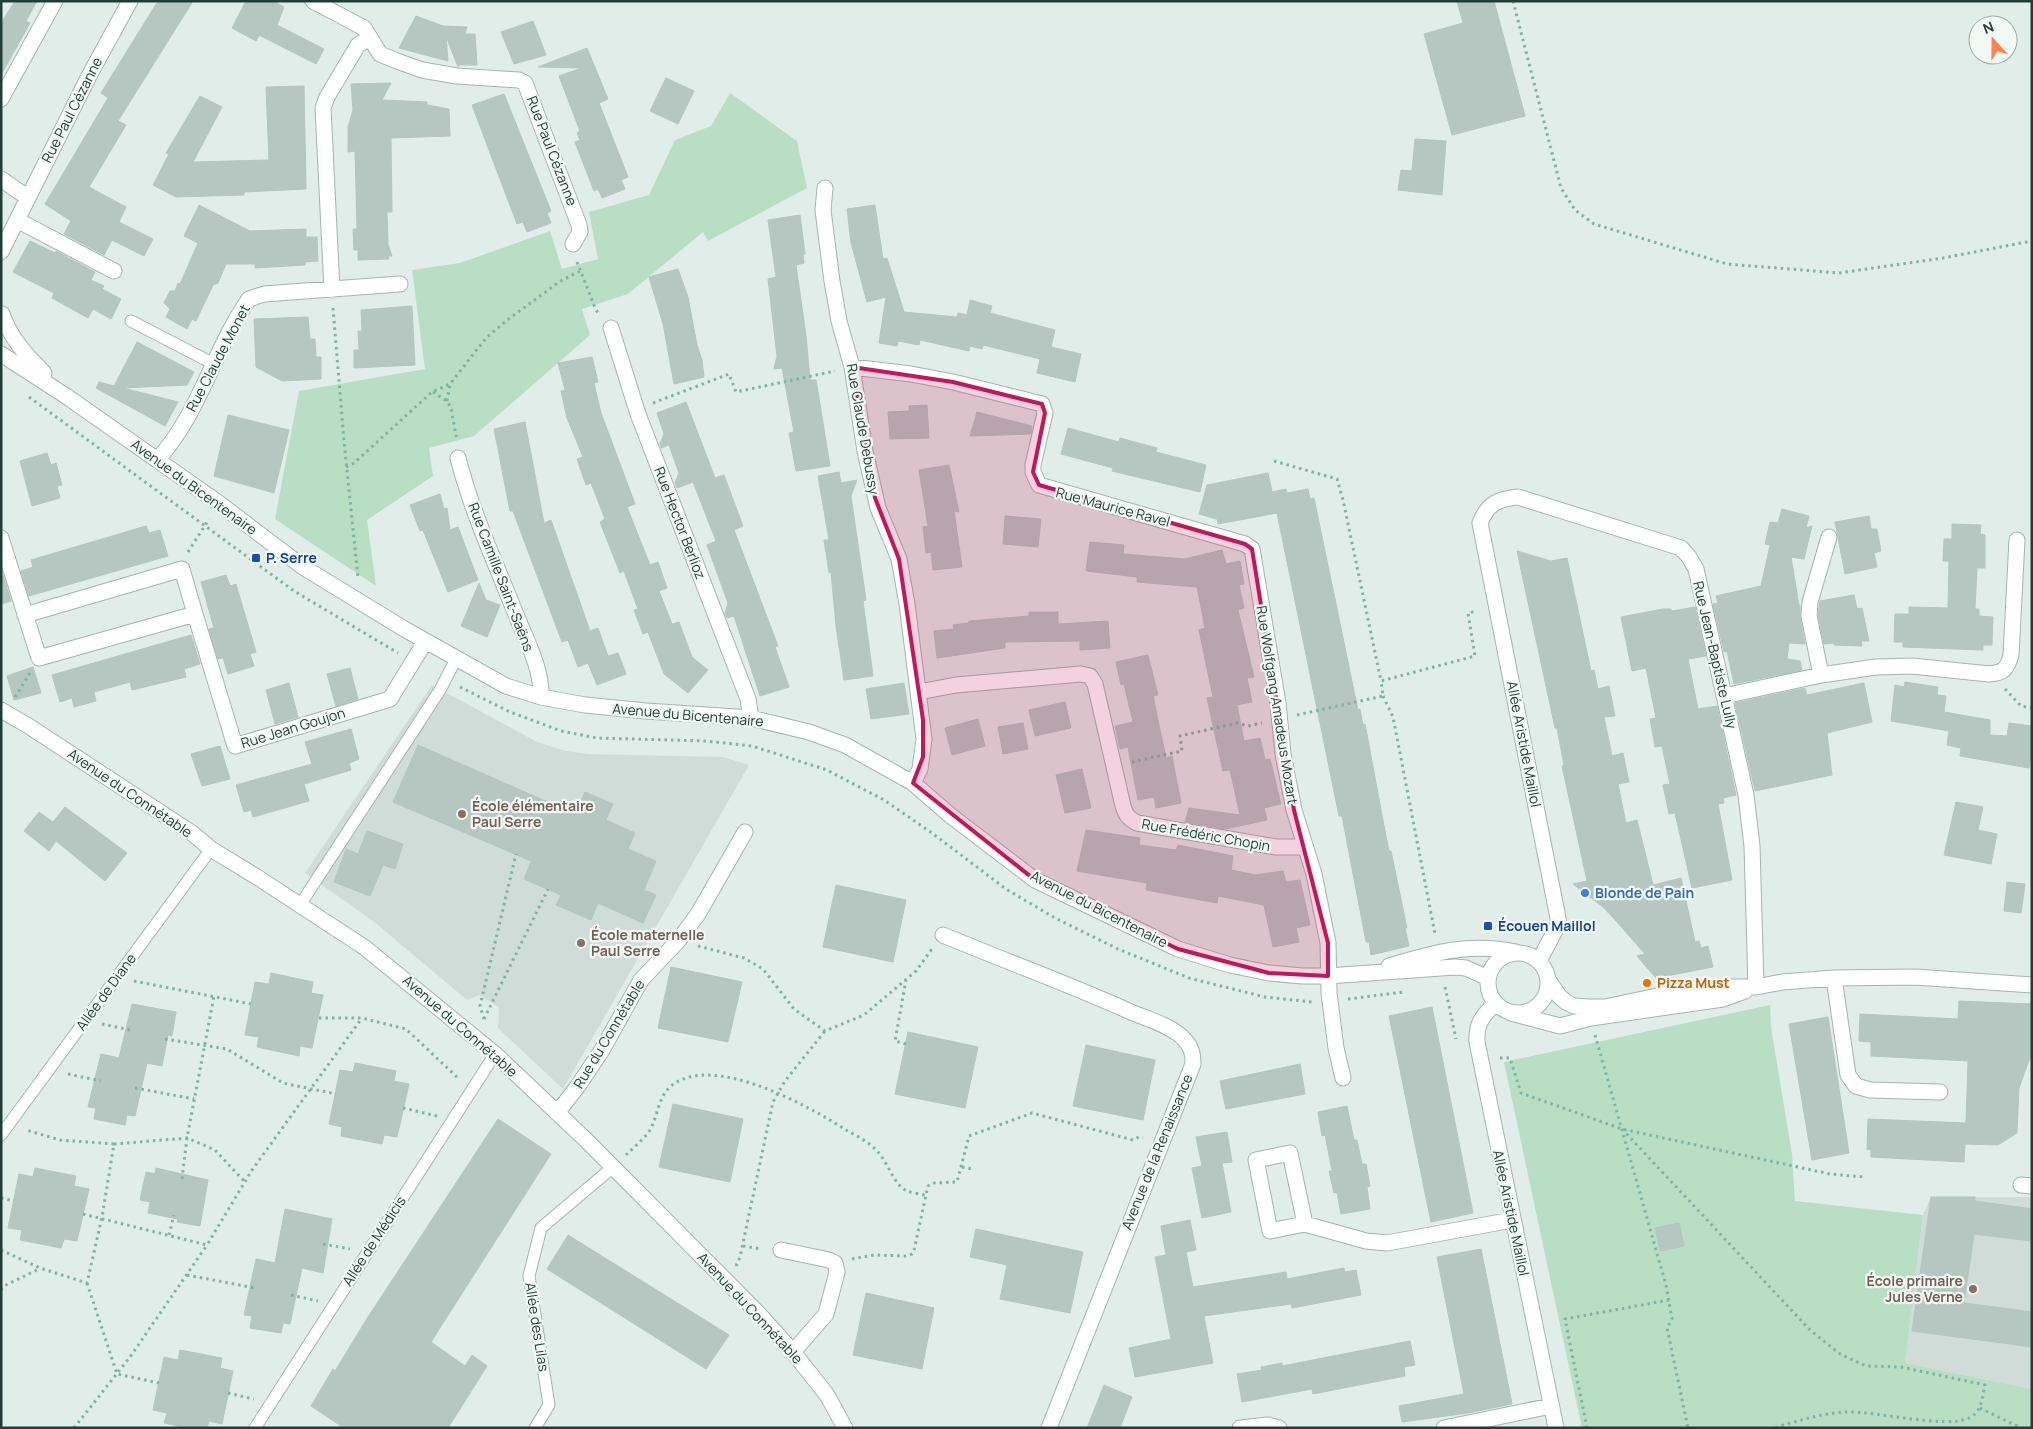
<svg xmlns="http://www.w3.org/2000/svg" width="2033" height="1429" font-family="Manrope,sans-serif">
<style>
.built{fill:#cfdcd7}
.green{fill:#b8dfc4}
.building{fill:#b6c7c1;stroke:#b2c7bf}
.lines{fill:none;stroke-linecap:round;stroke-linejoin:round}
.service-casing{stroke:#a3b5b0;stroke-width:13}
.minor-casing{stroke:#a3b5b0;stroke-width:17}
.path{stroke:#7fb3a5;stroke-width:3;stroke-dasharray:2.5 4;stroke-linecap:butt}
.service{stroke:#fff;stroke-width:11}
.minor{stroke:#fff;stroke-width:15}
.marked{fill:#c2185b;fill-opacity:0.2;stroke:#c2185b;stroke-width:4;stroke-linejoin:round}
.transit-dot{fill:#1a4fb4;stroke:#f1f9f5;stroke-width:2}
.education-dot{fill:#8d6e63;stroke:#f1f9f5;stroke-width:2}
.shop-dot{fill:#3f7fe0;stroke:#f1f9f5;stroke-width:2}
.food-dot{fill:#e8710a;stroke:#f1f9f5;stroke-width:2}
.labels{text-anchor:middle;stroke-width:4.5;stroke-linejoin:round;paint-order:stroke}
.street-label{font-size:14px;fill:#203e38;stroke:#f1f9f5}
.transit-label{font-size:14px;font-weight:bold;fill:#164399;stroke:#f1f9f5;text-anchor:start}
.education-label{font-size:14px;font-weight:bold;fill:#785e54;stroke:#f1f9f5;text-anchor:start}
.shop-label{font-size:14px;font-weight:bold;fill:#366cbe;stroke:#f1f9f5;text-anchor:start}
.food-label{font-size:14px;font-weight:bold;fill:#c56008;stroke:#f1f9f5;text-anchor:start}
</style>
<rect width="100%" height="100%" fill="#e1ede8"/>
<path class="built" d="M432 685 537 742 566 751 588 754 723 757 749 765 563 1089 498 1028 499 1007 479 995 467 1000 373 921 305 873Z
M1931 1197H2032V1389L1905 1363 1923 1215Z"/>
<path class="green" d="M730 93 797 141 807 188 708 241 703 232 628 294 582 309 590 335 474 436 429 448 433 476 367 520 376 586 275 519 299 391 425 369 412 270 460 263 550 231 562 269 598 259 589 212 649 195 675 140 711 126Z
M1770 1005 1771 1027 1792 1154 1795 1201 1923 1215 1905 1363 2032 1389V1428H1582L1504 1062Z"/>
<path class="building" d="M15 1H37L26 21 30 23 1 75V23Z
M158 1H193L118 121 126 125 89 187 126 207 119 222 153 239 144 256 112 240 104 255 64 234 71 221 45 204 108 98 101 93Z
M246 1H273L284 7 277 25 324 49 316 64 259 35 256 41 232 28Z
M1457 1H1494L1525 116 1452 135 1424 34 1463 23Z
M416 16 443 26 467 27 465 34H475L477 65H459L458 67 446 36 448 61 399 48Z
M533 21 546 55 514 64 501 32Z
M587 48 608 99 599 103 628 177 621 180 625 189 602 198 598 189 594 191 575 142 580 140 577 133 580 131 559 76 582 68 538 67Z
M666 78 694 91 678 124 650 111Z
M391 83 382 100 427 102V105L449 109 450 136 391 138 392 212H387L388 244 392 256H388L389 259 358 260V250H354L353 229H357L355 151 348 152V127L353 110 351 84Z
M304 86 306 189 244 192V195L176 197 153 185 169 154 166 153 200 96 222 107 193 162 269 160 266 87Z
M504 94 551 211 547 213 551 223 527 232 523 222 517 224 472 105Z
M1415 139 1446 141 1442 195 1398 190 1401 170 1412 171Z
M199 205 250 231 306 229V237H317L318 261 305 262V265L255 268V264H226L218 283 213 285 196 321 192 319 187 329 166 317 170 309 164 303 170 291H175L178 283 180 284 198 243 184 236Z
M875 205 883 259 887 258 904 312 957 317 958 313 967 315 970 300 992 306 990 313 1055 330 1051 347 1081 354 1075 382 1037 373 1040 359 983 345 982 349 970 346 969 351 920 340 919 345 898 341 897 346 879 343 886 297 867 302 851 243 847 209Z
M800 215 805 254H803L804 263 796 265 806 335 810 380H816L830 466 796 471 789 433 794 432 782 368 774 369 777 356 768 279 776 277 768 220Z
M30 241 55 253 56 251 95 272 91 280 104 286 102 289 121 299 111 319 93 309 88 318 52 298 54 293 13 272Z
M678 269 688 297 697 345 702 360 704 377 674 384 663 324 649 277Z
M412 306 415 365 354 368V350H359L358 331H362L361 310Z
M308 317 310 339H315L316 357H321V379L282 381 256 367 254 319Z
M137 342 194 372 187 385 123 388 178 402 165 426 96 388 99 382 114 386Z
M592 357 598 382 594 383 601 413 635 504 627 507 650 565 658 562 667 588 659 591 672 624 679 622 692 657 708 670 688 693 664 674 648 632 643 634 634 610 638 609 624 571 620 573 600 522 605 519 591 483 586 485 577 459 583 457 567 418 561 391 565 390 558 363Z
M686 402 715 478 724 475 743 526 734 530 778 646 775 647 789 687 760 696 734 616 727 618 725 613 728 603 707 545 716 541 693 482 677 488 675 483 679 473 669 445 661 448 660 444 664 434 657 413Z
M927 405 929 438 890 439 888 412 909 411V406Z
M977 412 1032 426 1031 434 970 436Z
M228 415 289 430 274 493 214 476Z
M525 422 544 523 551 520 590 631 598 628 608 656 618 653 626 674 597 685 588 663 578 667 568 640 562 642 513 511H510L494 429Z
M1068 428 1119 442 1120 438 1157 448 1156 452 1206 465 1200 492 1112 471 1113 468 1061 454Z
M47 453 51 465 56 463 62 485 57 486 60 498 32 506 20 461Z
M949 465 959 512 954 511 962 567 933 570 931 552 926 553 923 527 928 526 919 470Z
M839 472 841 483 857 480 851 496 866 600 863 601 873 676 844 680 836 626 831 572 829 573 824 540H829L818 476Z
M1268 473 1272 492 1286 489 1287 493 1308 489 1310 499 1314 498 1358 710 1360 709 1363 725 1365 724 1386 836 1389 851H1391L1407 928H1405L1409 946 1371 955 1369 942H1366L1342 816H1339L1277 513 1218 524 1217 519 1199 514 1207 485Z
M440 494 444 509 447 508 450 530 458 527 478 580 448 592 423 530 420 531 410 505Z
M1782 509 1809 516 1806 528 1812 526 1804 559 1791 557 1799 605H1800V618L1805 644 1789 643 1787 659 1800 661 1802 670 1734 684 1727 651 1724 652 1713 604 1718 603 1716 596 1761 586 1770 545 1765 544 1770 522 1778 523Z
M1005 516 1041 519 1038 547 1003 544Z
M1869 516 1871 529H1877L1881 551 1874 553 1877 567 1845 574 1835 522Z
M1952 524 1981 525 1980 534 1985 535V568H1977L1975 609H1979V616L1993 617 1992 645H1983V650L1903 647V642H1894L1895 614H1909V607L1948 608 1949 561H1943L1944 539H1952Z
M146 526 149 533 160 530 168 556 29 596 21 571 33 567 31 560Z
M1090 542 1124 545 1123 554 1185 559 1222 550 1226 564 1240 561 1244 584 1239 585 1244 608 1238 610 1254 677 1247 678 1252 702 1237 705 1244 741 1260 738 1265 760 1270 759 1281 804 1264 808 1267 820 1225 829 1185 822 1189 808 1240 815 1230 770 1223 771 1207 698 1213 697 1199 630 1205 628 1197 587 1137 582V577L1086 571Z
M1517 551 1551 561 1567 558 1591 671 1594 670 1598 689 1609 686 1615 716 1604 717 1612 756 1623 753 1629 782 1618 784 1626 823 1637 820 1653 885 1681 878 1695 942 1699 941 1701 948 1708 946 1713 967 1656 978 1637 956 1645 954 1617 922 1603 907 1573 884 1587 881 1562 766 1564 765 1557 728H1555Z
M3 575 11 601 1 604V576Z
M226 575 230 586 236 584 256 652 250 654 254 666 228 674 223 658 218 659 209 629 214 628 201 582Z
M479 583 486 600 500 605 487 637 461 626Z
M1854 595 1857 609 1862 608 1869 641H1861L1862 646 1834 645V643L1824 644 1818 615 1820 601Z
M1695 607 1706 656 1688 659 1698 709 1717 706 1736 795 1723 798 1724 803 1718 804 1732 880 1692 888 1675 813 1669 814 1663 785 1670 784 1662 746 1655 747 1650 719 1656 718 1646 668 1632 671 1621 617 1663 609H1671L1672 611Z
M1029 612H1058V624L1108 621 1110 648 1080 650V641L1005 642V648L937 658 934 631 954 629 953 625 969 623V621L1029 616Z
M191 635 200 664 184 669 186 677 132 690 130 682 94 692 96 701 74 707 72 698 60 702 52 675Z
M1148 655 1158 695 1153 696 1166 758 1172 756 1181 803 1156 808 1154 797 1138 800 1128 747 1120 749 1115 726 1133 722 1124 684 1121 685 1116 662Z
M33 667 41 693 14 700 7 676Z
M350 668 358 699 336 706 327 674Z
M1905 682 1938 687 1937 695 1946 696 1944 712 1990 720V735L2007 736 2009 723 2032 726V760H2030L2029 768 1960 756 1961 748 1947 745 1949 731 1891 721 1895 685 1904 687Z
M289 683 298 717 275 724 266 690Z
M904 683 909 714 871 719 866 689Z
M1864 683 1872 722 1827 733 1832 775 1755 791 1735 703 1805 688 1807 695Z
M1065 702 1071 728 1035 736 1029 710Z
M978 719 985 746 952 755 945 728Z
M1023 723 1028 749 1003 754 998 727Z
M351 729 359 759 349 763 351 770 304 784 309 801 253 817 251 810 244 812 236 785 312 764 305 742Z
M418 745 575 814 585 792 613 804 606 820 635 833 628 849 656 861 644 890 656 895 643 923 598 903 591 920 556 905 561 895 524 879 531 861 393 802Z
M220 746 230 779 202 786 191 754Z
M1082 769 1091 808 1065 813 1056 775Z
M1956 802 1983 807 1978 830 1997 834 1991 864 1944 855Z
M65 807 127 853 105 881 56 841 49 851 24 831 39 812 53 822Z
M1086 830 1140 838 1139 845 1176 850 1178 845 1233 856 1231 870 1255 875 1283 871 1286 882 1300 880 1310 925 1296 928 1299 942 1273 947 1264 905 1218 896 1217 903 1146 890 1147 883 1077 871Z
M367 831 403 844 395 869 383 865 370 896 334 882 346 849 358 854Z
M2007 882 2025 884 2021 913 2004 911Z
M836 885 906 900 893 962 823 947Z
M671 967 742 982 728 1042 658 1028Z
M271 973 313 982 311 993 323 995 312 1048 300 1046 299 1056 257 1047 259 1037 245 1035 255 982 269 984Z
M1959 1001 2032 1004V1052L2019 1088 2017 1133 1998 1145 1965 1144 1964 1162 1871 1157V1149L1867 1150 1868 1119 1966 1123 1968 1061 1871 1056V1042L1859 1041 1860 1014 1958 1019Z
M132 1004 176 1012 172 1036 168 1035 162 1066 147 1063 135 1116 127 1115 125 1125 94 1119 96 1108 88 1107 101 1054 119 1058Z
M1432 1007 1473 1213 1431 1222 1389 1016Z
M1828 1017 1849 1153 1812 1160 1789 1024Z
M908 1032 978 1047 965 1108 895 1094Z
M1086 1045 1155 1060 1143 1120 1073 1106Z
M355 1063 396 1071 394 1081 409 1084 397 1137 384 1135 382 1144 341 1136 342 1127 329 1124 340 1070 353 1072Z
M1300 1064 1305 1094 1226 1109 1220 1081Z
M673 1104 743 1119 730 1182 659 1167Z
M1347 1106 1354 1140H1357L1362 1164H1366L1370 1186 1367 1187 1370 1209 1341 1214 1337 1192 1334 1193 1329 1171H1332L1325 1135 1322 1136 1318 1112Z
M498 1119 551 1154 431 1342 465 1366 472 1355 487 1366 448 1428H344L311 1406 333 1369 335 1371 368 1317Z
M1227 1132 1232 1162 1222 1163 1231 1212 1202 1218 1192 1168 1202 1166 1196 1137Z
M35 1168 76 1176 74 1186 89 1189 77 1241 64 1239 61 1248 20 1240 22 1230 8 1228 19 1174 33 1177Z
M156 1168 208 1180 200 1226 177 1222 178 1219 148 1213 150 1202 140 1200 146 1172 155 1174Z
M1931 1197H1975V1201L2032 1209V1241L1974 1234 1964 1303 2032 1312V1347L1912 1331Z
M285 1209 332 1219 323 1273 302 1268 290 1324 283 1323 281 1333 250 1328 252 1316 244 1315 256 1259 275 1263Z
M1190 1220 1196 1250 1186 1252 1193 1287 1286 1272 1287 1279 1344 1268 1345 1272 1356 1270 1361 1295 1292 1308 1291 1304 1204 1316 1213 1363 1135 1377 1129 1348 1171 1339 1155 1257 1166 1255 1161 1226Z
M1679 1223 1684 1246 1660 1251 1655 1228Z
M976 1229 1083 1252 1070 1313 1000 1299 1007 1265 970 1257Z
M568 1235 729 1335 706 1369 547 1269Z
M1481 1249 1512 1404 1468 1413 1402 1422 1399 1406 1464 1394 1437 1257Z
M866 1293 934 1308 922 1369 853 1355Z
M1410 1341 1415 1365 1404 1367 1405 1376 1313 1394 1312 1389 1242 1402 1237 1374 1262 1370 1261 1367 1282 1363V1366Z
M180 1350 222 1358 220 1368 233 1371 222 1424 209 1421 207 1428H188L164 1423 167 1413 153 1410 164 1357 178 1360Z
M1104 1385 1132 1397 1120 1428H1087Z"/>
<g class="lines">
<defs>
<path id="service" d="M131 321 214 364
M300 905 440 690 456 659
M1 1135 211 849
M255 1428 495 1054
M535 1428 549 1405 529 1276 541 1228 613 1167"/>
<path id="minor" d="M313 1 364 28 380 54 397 61 422 70 457 76 519 80 525 83 579 225 580 232 573 244
M1 99 55 1
M1 179 27 197
M825 188 823 210 832 281 839 321 852 367 865 451 878 508 899 559 907 604 924 739 920 769 913 783
M17 220 114 271
M1 252 89 76 130 1
M332 290 323 108 327 97 358 45 370 38
M2 314C11 339 26 355 44 373
M611 328 638 414 748 699 751 718
M1 354 66 396 220 504 303 567 406 630 506 686 541 697 585 705 646 711 751 718 809 732 845 745 913 783 951 816 1035 880 1178 949 1230 965 1269 973 1302 976H1328L1455 967 1466 968 1488 978
M852 367 911 374 953 382 1042 404 1045 413 1033 465V472L1039 485 1245 544 1252 549 1278 703 1283 754 1294 810 1314 874 1328 943 1329 993 1336 1048 1343 1078
M458 458C472 513 496 564 517 617 527 642 542 669 541 697
M157 460C199 415 214 349 249 299L264 294 400 284
M1 538 39 658 195 614 235 746 390 699 425 642
M25 615 182 569 195 614
M1821 675 1809 616 1810 602 1829 537
M919 692 956 685 1081 674 1090 676 1095 684 1123 806C1126 815 1128 818 1137 823L1276 847H1305
M1724 696 1821 675 1876 667 1912 666 1989 674C2004 673 2007 669 2011 655L2017 540
M1 710 27 725 192 833 211 849 260 879 364 947 495 1054 586 1140 758 1313 793 1352 827 1395 845 1428
M943 935C1005 961 1069 984 1131 1012 1147 1019 1169 1025 1182 1037 1191 1046 1193 1052 1193 1064L1049 1428
M1488 983a30 30 0 1 1 60 0a30 30 0 1 1-60 0Z
M1539 961 1559 923 1480 523C1488 503 1498 499 1518 497L1681 548 1689 557 1696 569 1746 795 1752 846 1756 987
M1389 966C1433 953 1469 942 1516 952
M1834 978 1848 1075 1856 1086 1870 1090 1940 1092
M1549 981 1559 996 1566 1002 1574 1006 1589 1007H1605L1690 989 1718 987H1756L1782 982 1834 978 1915 977 2032 985
M1495 1004C1482 1016 1476 1024 1477 1042L1556 1428
M1511 1013 1560 1026 1591 1018 1723 999 1745 991
M557 1113 578 1086 602 1050 641 980 678 941 698 914 745 832
M2021 1185 2032 1186
M1305 1224 1290 1153 1256 1160 1270 1231 1305 1224 1366 1241 1387 1243 1512 1220
M781 1250 829 1260 835 1263 837 1272 826 1314 793 1352
M1240 1428 1268 1425 1279 1428
M1444 1428 1551 1406"/>
</defs>
<use href="#service" class="service-casing"/>
<use href="#minor" class="minor-casing"/>
<path class="path" d="M1513 1 1561 188 1575 210 1594 224 1727 264 1839 273 1943 258 2032 241
M577 262 596 310 599 314
M333 308 344 441 358 578
M433 392 447 401 451 408 457 441
M29 397 294 591 398 653
M447 401 450 385
M653 403 729 374 736 392 835 371
M1274 461 1337 479 1343 500 1381 681
M346 467 354 463 432 392 450 384 486 338 506 321 559 282 580 271
M188 552 209 519
M460 687 510 712 561 731 597 738 706 741 752 746 827 770 884 800 932 833 1006 889 1055 918 1118 949 1189 978 1265 997 1312 1002
M2005 689 2021 706 2032 708
M1383 696 1393 717 1435 934
M15 697 30 673
M1297 715 1383 696 1381 681 1475 656 1468 613 1477 611
M1132 762 1182 751 1180 736 1237 723 1248 726 1262 723
M698 946 744 958 763 969 794 1009 825 1031 864 1015 916 971 932 949
M134 981 251 1004
M1445 987 1456 1039
M1348 999 1404 992
M319 1018H362L406 1029 459 1079
M484 1019 480 1006 516 854
M484 1019 548 889
M102 1024 130 1030
M1595 1035 1666 1285 1672 1319 1667 1328 1688 1428
M165 1039 227 1049 283 1083 336 1094
M906 1044 895 1041 906 980
M1500 1058H1510L1521 1093 1622 1129 1830 1174 1864 1177
M68 1074 101 1081
M135 1088 194 1099
M403 1108 437 1116
M1622 1129 1810 1330 1840 1354 1866 1366 1901 1367 1985 1385C1982 1398 1982 1412 1969 1418 1945 1429 1877 1411 1846 1412 1822 1413 1798 1421 1774 1428
M114 1144 187 1138 215 1150 245 1182
M626 1155C634 1147 644 1139 650 1130 658 1116 658 1097 671 1086 712 1052 809 1106 846 1130 857 1136 869 1142 877 1151 888 1162 893 1184 907 1191 912 1193 920 1194 925 1195
M962 1167 972 1169
M182 1179 187 1138 214 996
M1 1198 14 1201
M83 1214 207 1245 252 1170 362 1018
M169 1235 174 1215
M323 1244 350 1249
M743 1246 762 1249
M1 1250 40 1268 87 1283 102 1217 114 1144 60 1140 26 1130
M852 1259 874 1255 906 1256 912 1254 914 1250 928 1186 934 1183 957 1182 969 1136 1032 1113 1133 1140 1139 1137 1143 1138
M736 1266 740 1257 773 1102 785 1081 825 1031
M187 1275 255 1288
M87 1283 117 1374 159 1383
M1 1290 4 1286 39 1269
M291 1295 318 1301
M228 1393 254 1399
M1980 1408 2021 1428
M74 1428 130 1357 207 1245
M1587 1428 1565 1319 1669 1300"/>
<use href="#service" class="service"/>
<use href="#minor" class="minor"/>
</g>
<path class="marked" d="M852 367 953 382 1042 404 1045 413 1033 472 1039 485 1245 544 1252 549 1294 810 1328 943V976L1269 973 1178 949 1035 880 913 783 923 757V720L899 559 875 498Z"/>
<g class="transit-dot">
<rect x="251" y="553" width="10" height="10" rx="2.5"/>
<rect x="1483" y="921" width="10" height="10" rx="2.5"/>
</g>
<g class="education-dot">
<circle cx="462" cy="814" r="5"/>
<circle cx="581" cy="943" r="5"/>
<circle cx="1973" cy="1289" r="5"/>
</g>
<circle class="shop-dot" cx="1585" cy="893" r="5"/>
<circle class="food-dot" cx="1647" cy="983" r="5"/>
<g class="labels">
<g class="street-label">
<text transform="translate(72 110) rotate(-63)" y="5">Rue Paul Cézanne</text>
<text transform="translate(552 151) rotate(69)" y="5">Rue Paul Cézanne</text>
<text transform="translate(218 358) rotate(-62)" y="5">Rue Claude Monet</text>
<text transform="translate(863 429) rotate(80)" y="5">Rue Claude Debussy</text>
<text transform="translate(194 487) rotate(36)" y="5">Avenue du Bicentenaire</text>
<text transform="translate(1113 507) rotate(15)" y="5">Rue Maurice Ravel</text>
<text transform="translate(680 523) rotate(69)" y="5">Rue Hector Berlioz</text>
<text transform="translate(501 577) rotate(69)" y="5">Rue Camille Saint-Saëns</text>
<text transform="translate(1715 655) rotate(77)" y="5">Rue Jean-Baptiste Lully</text>
<text transform="translate(1277 705) rotate(81)" y="5">Rue Wolfgang Amadeus Mozart</text>
<text transform="translate(688 715) rotate(5)" y="5">Avenue du Bicentenaire</text>
<text transform="translate(293 728) rotate(-17)" y="5">Rue Jean Goujon</text>
<text transform="translate(1524 744) rotate(79)" y="5">Allée Aristide Maillol</text>
<text transform="translate(130 793) rotate(34)" y="5">Avenue du Connétable</text>
<text transform="translate(1206 835) rotate(10)" y="5">Rue Frédéric Chopin</text>
<text transform="translate(1099 909) rotate(27)" y="5">Avenue du Bicentenaire</text>
<text transform="translate(106 992) rotate(-54)" y="5">Allée de Diane</text>
<text transform="translate(460 1026) rotate(41)" y="5">Avenue du Connétable</text>
<text transform="translate(609 1034) rotate(-59)" y="5">Rue du Connétable</text>
<text transform="translate(1157 1152) rotate(-68)" y="5">Avenue de la Renaissance</text>
<text transform="translate(1511 1213) rotate(78)" y="5">Allée Aristide Maillol</text>
<text transform="translate(374 1241) rotate(-57)" y="5">Allée de Médicis</text>
<text transform="translate(750 1308) rotate(47)" y="5">Avenue du Connétable</text>
<text transform="translate(537 1327) rotate(81)" y="5">Allée des Lilas</text>
</g>
<g class="transit-label">
<text x="266" y="563">P. Serre</text>
<text x="1498" y="931">Écouen Maillol</text>
</g>
<g class="education-label">
<text x="472" y="811">École élémentaire<tspan x="472" dy="16">Paul Serre</tspan></text>
<text x="591" y="940">École maternelle<tspan x="591" dy="16">Paul Serre</tspan></text>
<text x="1963" y="1286" text-anchor="end">École primaire<tspan x="1963" dy="16">Jules Verne</tspan></text>
</g>
<g class="shop-label">
<text x="1595" y="898">Blonde de Pain</text>
</g>
<g class="food-label">
<text x="1657" y="988">Pizza Must</text>
</g>
</g>
<rect width="2033" height="1429" fill="none" stroke="#203e38" stroke-width="5"/>
<g transform="translate(1993 40) rotate(339)"><circle r="24" fill="#f1f9f5" stroke="#9daea9"/>
<path d="M0-4L9 19L0 12L-9 19Z" fill="#fc824f"/>
<text y="-8" font-size="14" font-weight="bold" text-anchor="middle" fill="#203e38">N</text>
</g>
</svg>
